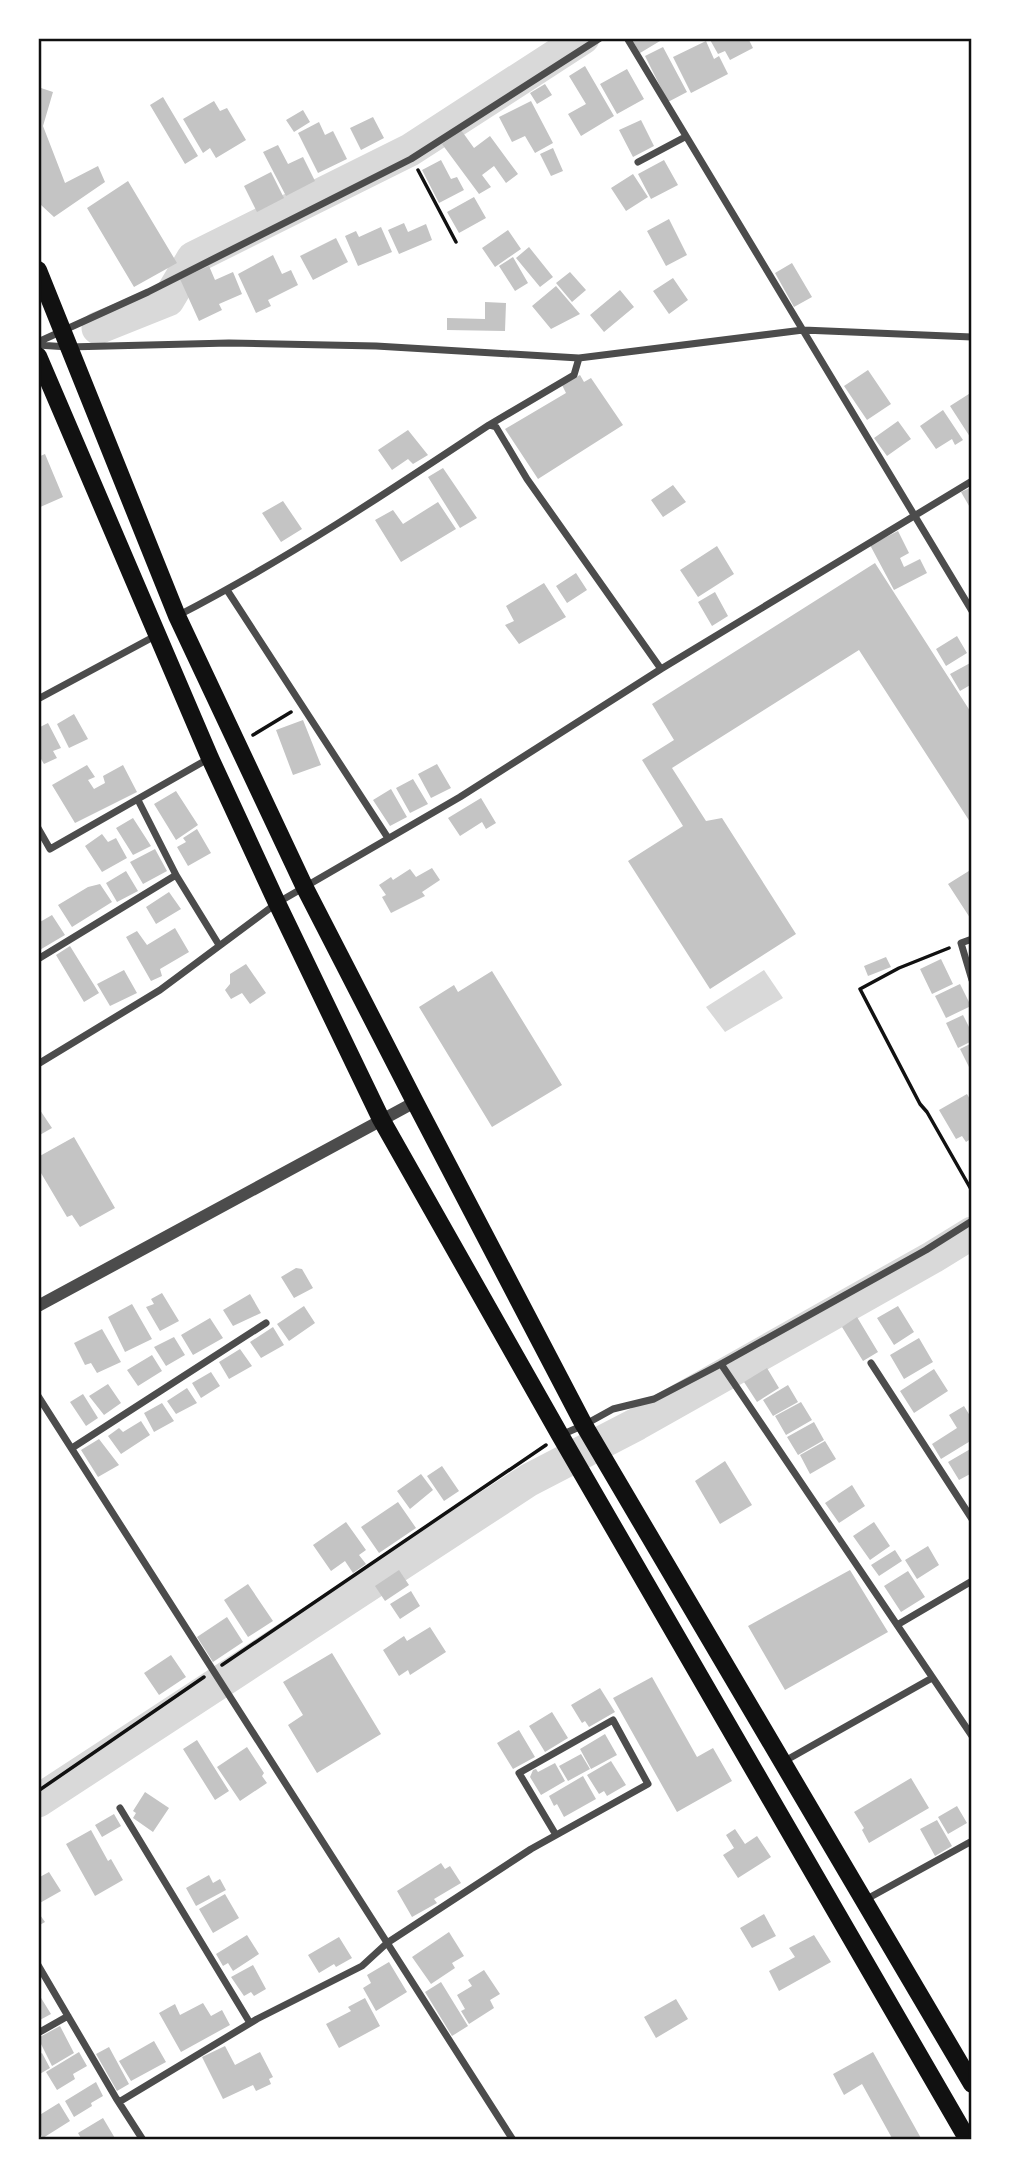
<svg xmlns="http://www.w3.org/2000/svg" width="1010" height="2178" font-family="Lato,sans-serif">
<style>
.water{fill:#d9d9d9}
.lines{fill:none;stroke-linecap:round;stroke-linejoin:round}
.river{stroke:#d9d9d9;stroke-width:33}
.building{fill:#c4c4c4}
.path{stroke:#111;stroke-width:3.5}
.minor{stroke:#4c4c4c;stroke-width:7}
.tertiary{stroke:#4c4c4c;stroke-width:12}
.trunk{stroke:#111;stroke-width:18}
.neatline{fill:none;stroke:#111;stroke-width:2.5}
</style>
<rect width="100%" height="100%" fill="#fff"/>
<path class="water" d="M764 970 783 998 725 1032 706 1007Z"/>
<g class="lines">
<path class="river" d="M98 328 168 300 193 258 410 150 583 38
M38 1801 529 1480 637 1424 933 1257 972 1233"/>
</g>
<path class="building" d="M631 38H665L640 53Z
M709 38H748L753 48 730 60 725 51 718 54Z
M706 41 714 59 719 56 728 74 691 93 673 57Z
M663 47 687 92 668 102 645 56Z
M585 66 614 116 581 136 568 114 586 104 569 76Z
M627 69 644 99 617 114 600 84Z
M545 84 552 95 537 104 530 93Z
M38 87 53 92 43 126 65 183 98 166 105 182 54 217 41 205 38 199Z
M163 97 198 156 185 164 150 105Z
M214 101 220 111 227 108 246 140 216 158 210 148 203 153 183 119Z
M531 101 553 143 535 153 525 136 512 142 499 117Z
M303 110 310 122 294 132 286 120Z
M373 117 384 138 361 150 350 128Z
M641 120 654 146 633 157 619 130Z
M319 122 325 135 333 131 347 159 318 173 298 133Z
M461 130 474 148 490 136 518 174 506 183 494 166 482 175 491 187 479 194 442 144Z
M278 145 288 164 303 157 315 181 286 196 263 152Z
M553 148 563 171 551 176 540 154Z
M441 160 451 179 457 177 464 190 439 203 422 170Z
M664 160 678 185 651 199 638 174Z
M271 172 284 198 257 212 244 186Z
M633 174 648 197 626 211 611 188Z
M128 181 177 263 134 287 87 208Z
M474 197 486 218 459 233 447 212Z
M669 219 687 255 666 266 647 231Z
M404 223 408 232 426 224 432 240 399 254 388 230Z
M381 227 392 252 358 266 345 236 356 231 359 237Z
M508 230 521 249 495 267 482 248Z
M336 238 348 262 313 280 300 256Z
M529 247 553 277 540 287 516 258Z
M273 255 282 274 291 270 298 285 268 300 271 306 256 313 238 274Z
M513 257 528 283 515 291 499 266Z
M792 263 812 297 794 307 775 273Z
M209 266 215 280 233 272 242 294 219 304 222 310 199 321 180 279Z
M570 272 586 290 572 302 556 283Z
M673 278 688 300 669 314 653 291Z
M556 286 580 314 551 329 532 306Z
M620 290 634 307 604 332 590 315Z
M485 302 506 303 505 331 447 330V318L485 319Z
M868 370 891 404 867 420 844 386Z
M580 375 584 382 591 378 623 425 538 479 505 429 566 393 562 385Z
M972 392V440L950 406Z
M943 410 963 440 955 445 952 439 936 449 920 426Z
M898 421 911 439 887 456 874 438Z
M408 430 428 455 413 464 408 459 392 470 378 450Z
M45 454 63 497 38 508V457Z
M443 468 477 518 460 528 428 477Z
M673 485 686 502 663 517 651 500Z
M972 487V511L961 492Z
M283 501 302 529 281 542 262 513Z
M438 502 456 529 401 562 375 520 393 510 403 524Z
M898 531 909 553 900 558 904 567 920 559 927 573 894 590 870 545Z
M717 546 734 574 698 597 680 570Z
M875 563 972 714V825L859 650 672 768 706 821 722 818 796 934 710 989 628 861 683 826 642 760 674 740 652 704Z
M576 573 587 590 567 603 556 586Z
M544 583 566 617 519 644 505 625 514 621 506 606Z
M715 592 728 616 712 626 698 602Z
M957 636 967 653 946 666 936 649Z
M972 662V684L960 691 950 674Z
M74 714 88 739 69 748 57 724Z
M303 720 321 765 293 775 276 730Z
M48 723 61 748 53 751 57 758 44 764 38 754V728Z
M437 764 451 788 431 798 418 774Z
M87 765 95 777 88 780 94 789 105 783 103 776 123 765 137 792 75 823 52 785Z
M413 779 428 804 410 813 396 788Z
M391 789 407 817 390 826 373 800Z
M176 791 198 825 176 840 154 804Z
M481 798 496 823 486 829 482 822 460 836 448 818Z
M133 818 151 846 133 855 116 828Z
M197 829 211 853 188 866 177 847 186 842 183 838Z
M102 834 108 842 116 838 127 858 102 872 85 846Z
M155 849 167 871 143 884 130 862Z
M432 868 440 880 422 892 425 896 391 913 382 897 386 895 379 885 391 877 393 880 410 869 416 877Z
M972 869V921L948 884Z
M126 871 138 891 117 902 106 883Z
M100 884 112 902 72 927 58 905 88 887Z
M169 892 181 909 156 924 146 907Z
M52 915 65 935 38 951V919L40 922Z
M175 928 189 952 160 969 162 976 151 981 126 937 137 931 147 945Z
M70 946 99 993 84 1002 56 955Z
M886 957 891 967 868 976 864 966Z
M941 959 953 984 932 994 920 969Z
M246 964 266 993 250 1004 242 993 231 999 225 990 230 984V974Z
M124 970 137 993 110 1006 97 984Z
M492 971 562 1085 492 1127 419 1007 454 985 458 992Z
M960 984 971 1006 946 1018 935 996Z
M963 1015 972 1033V1041L958 1048 946 1023Z
M972 1043V1073L960 1049Z
M967 1094 972 1103V1138L966 1142 962 1136 956 1139 939 1110Z
M38 1107 52 1128 38 1136Z
M74 1137 115 1208 80 1227 72 1215 67 1217 38 1168V1157Z
M296 1268 302 1269 313 1288 294 1298 281 1277Z
M162 1293 179 1321 160 1331 146 1307 154 1304 151 1299Z
M250 1294 261 1313 233 1326 223 1310Z
M132 1304 152 1339 125 1352 108 1317Z
M304 1306 315 1323 289 1341 277 1324Z
M898 1306 914 1332 894 1345 877 1318Z
M857 1317 878 1352 863 1361 842 1327Z
M210 1318 223 1338 193 1355 181 1335Z
M273 1327 284 1345 261 1358 250 1342Z
M102 1329 121 1362 97 1373 91 1363 85 1365 74 1343Z
M174 1337 185 1355 166 1366 154 1347Z
M919 1338 933 1362 904 1379 890 1355Z
M240 1349 252 1366 229 1379 219 1362Z
M152 1355 162 1371 138 1386 127 1370Z
M767 1368 779 1388 757 1402 744 1382Z
M934 1369 948 1391 914 1413 900 1391Z
M211 1372 220 1386 201 1398 192 1383Z
M108 1384 121 1403 104 1415 89 1396Z
M788 1385 798 1402 773 1416 763 1400Z
M187 1388 197 1403 176 1414 167 1401Z
M83 1394 98 1418 86 1426 70 1402Z
M801 1402 812 1420 786 1435 775 1416Z
M162 1403 174 1421 154 1432 144 1413Z
M964 1406 972 1419V1440L941 1459 932 1444 957 1428 949 1415Z
M141 1421 150 1435 121 1454 108 1436 119 1428 123 1432Z
M814 1422 824 1440 798 1455 787 1437Z
M99 1439 119 1465 98 1477 81 1450Z
M825 1441 836 1459 810 1474 800 1455Z
M972 1448V1473L959 1480 948 1462Z
M725 1461 752 1505 720 1524 695 1481Z
M442 1466 459 1491 444 1501 427 1476Z
M421 1474 433 1490 410 1509 397 1491Z
M852 1485 865 1506 839 1523 825 1503Z
M398 1502 416 1528 379 1553 361 1527Z
M346 1522 366 1550 359 1555 366 1564 353 1573 345 1561 331 1571 313 1545Z
M874 1522 890 1546 870 1560 853 1536Z
M928 1546 939 1565 917 1579 905 1560Z
M895 1550 902 1561 879 1576 871 1565Z
M399 1570 409 1585 385 1601 375 1586Z
M850 1570 888 1632 785 1690 748 1626Z
M908 1571 925 1597 901 1612 884 1586Z
M248 1584 273 1621 248 1637 224 1600Z
M411 1591 420 1606 400 1619 390 1604Z
M227 1617 243 1642 213 1662 197 1637Z
M430 1627 446 1652 410 1675 408 1670 399 1676 383 1650 404 1636 407 1641Z
M332 1653 381 1734 317 1773 288 1725 303 1715 283 1682Z
M171 1655 186 1677 159 1695 144 1673Z
M652 1677 697 1757 713 1748 732 1781 677 1812 613 1698Z
M600 1688 615 1712 589 1727 585 1721 582 1723 571 1705Z
M552 1712 568 1738 545 1752 529 1726Z
M519 1730 535 1757 513 1769 497 1743Z
M605 1734 617 1755 591 1769 580 1749Z
M197 1740 229 1791 215 1800 183 1749Z
M247 1747 264 1773 262 1776 267 1783 240 1801 217 1767Z
M581 1754 590 1769 568 1781 559 1766Z
M611 1761 626 1785 607 1796 604 1791 599 1794 587 1775Z
M555 1763 565 1781 541 1795 530 1777 533 1770 536 1769 538 1772Z
M583 1776 596 1799 564 1817 557 1804 554 1806 549 1796Z
M911 1778 929 1808 869 1843 862 1830 864 1828 854 1812Z
M145 1792 169 1808 153 1832 133 1818 136 1813 133 1811Z
M957 1806 967 1823 948 1834 938 1817Z
M114 1814 121 1826 102 1837 95 1825Z
M937 1820 952 1846 935 1856 920 1829Z
M735 1829 745 1844 757 1836 771 1857 738 1878 723 1855 734 1848 726 1835Z
M91 1830 108 1861 111 1859 123 1880 95 1896 66 1844Z
M441 1863 445 1869 450 1866 461 1883 434 1899 437 1903 412 1917 397 1891Z
M49 1872 61 1891 38 1904V1878Z
M209 1875 213 1883 220 1879 226 1890 196 1906 186 1888Z
M225 1894 239 1918 213 1933 199 1909Z
M38 1912 45 1922 38 1926Z
M764 1914 776 1936 752 1948 740 1928Z
M449 1932 464 1956 452 1963 455 1968 431 1984 412 1957Z
M247 1935 259 1954 233 1971 228 1963 223 1966 216 1954Z
M814 1935 831 1962 779 1991 769 1971 795 1957 789 1948Z
M339 1937 352 1958 336 1967 334 1964 319 1973 308 1955Z
M389 1962 407 1992 376 2011 363 1988 371 1983 367 1975Z
M253 1965 266 1989 254 1996 251 1992 244 1996 231 1977Z
M484 1970 500 1994 490 2000 494 2008 469 2024 461 2011 465 2009 457 1995 472 1986 468 1980Z
M441 1982 468 2026 452 2036 425 1992Z
M38 1993 51 2014 38 2021Z
M365 1998 380 2026 339 2048 326 2024 351 2011 348 2007Z
M676 1999 688 2019 656 2038 644 2017Z
M203 2003 211 2016 222 2010 230 2025 181 2052 159 2013 175 2004 180 2015Z
M60 2026 74 2053 52 2066 38 2038Z
M154 2041 166 2062 131 2081 119 2061Z
M225 2046 235 2065 260 2052 273 2077 269 2079 271 2084 256 2091 253 2085 223 2099 202 2057Z
M109 2047 129 2084 117 2091 96 2054Z
M79 2052 87 2066 73 2074 75 2079 57 2090 46 2072Z
M873 2052 922 2140H893L862 2084 844 2095 833 2074Z
M42 2053 50 2068 38 2075V2055Z
M96 2082 103 2096 91 2103 92 2106 74 2117 65 2101Z
M59 2103 70 2121 43 2138 38 2130V2116Z
M103 2118 116 2140H82L78 2133Z"/>
<g class="lines">
<path class="path" d="M418 170 456 242
M253 735 291 712
M949 948 899 968 860 989 920 1104 927 1112 972 1191
M222 1665 546 1445
M38 1791 204 1677"/>
<path class="minor" d="M627 38 972 611
M638 162 685 137
M38 342 148 292 411 159 600 38
M38 345 68 347 229 343 376 346 579 358 803 330 972 337
M489 425 574 375 579 358
M227 590 388 838
M179 615C287 559 388 492 489 425L496 427 527 479 661 669
M38 699 157 635
M138 800 176 875 219 945
M38 828 50 849 208 759
M972 939 961 943 972 980
M38 959 176 875
M38 1064 160 990 277 903 460 797 661 669 972 481
M871 1363 972 1519
M721 1364 972 1736
M38 1396 513 2140
M561 1435 584 1425 613 1409 654 1399 721 1364 926 1250 972 1221
M72 1448 266 1323
M897 1625 972 1581
M783 1762 932 1678
M120 1808 250 2023
M865 1900 972 1841
M38 1965 116 2098 143 2140
M38 2033 68 2016
M119 2102 257 2019 362 1966 387 1943 531 1849 648 1784 613 1720 519 1773 556 1835"/>
<path class="tertiary" d="M38 1306 415 1102"/>
<path class="trunk" d="M38 270 177 616 305 888 415 1102 584 1425 972 2084
M38 356 210 758 277 903 381 1119 560 1435 968 2140"/>
</g>
<rect width="1010" height="2178" fill="none" stroke="#ffffff" stroke-width="80"/>
<rect x="40" y="40" width="930" height="2098" class="neatline"/>
</svg>
